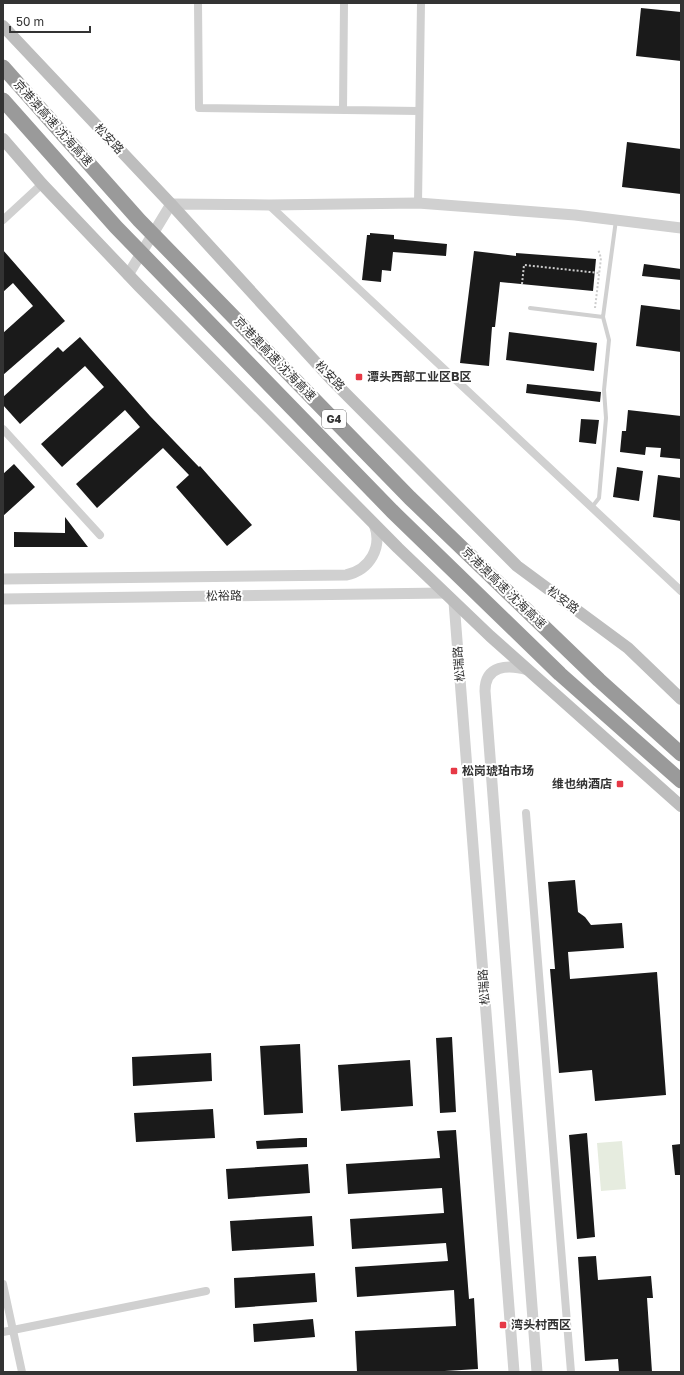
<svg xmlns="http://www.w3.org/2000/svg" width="684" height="1375" font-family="'Golos Text','Noto Sans SC',sans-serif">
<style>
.green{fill:#e6ecdf}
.building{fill:#1a1a1a}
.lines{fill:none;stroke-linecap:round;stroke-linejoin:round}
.path{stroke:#cdcdcd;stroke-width:2;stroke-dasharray:2 2;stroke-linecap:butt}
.service{stroke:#d0d0d0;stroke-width:4}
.minor{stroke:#d0d0d0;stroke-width:8}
.tertiary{stroke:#d0d0d0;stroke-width:11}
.secondary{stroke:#bdbdbd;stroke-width:12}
.motorway-bridge{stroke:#9a9a9a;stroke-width:15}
.poi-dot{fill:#e63946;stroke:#fff;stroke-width:1.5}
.labels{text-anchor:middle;stroke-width:4;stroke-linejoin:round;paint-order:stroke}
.shield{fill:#fff;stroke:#707070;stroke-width:1}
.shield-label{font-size:11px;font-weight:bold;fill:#333}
.street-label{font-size:12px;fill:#333;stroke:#fff}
.poi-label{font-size:12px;font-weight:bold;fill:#333;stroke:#fff;text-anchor:start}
</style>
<rect width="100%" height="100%" fill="#fff"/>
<path class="green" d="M622 1141 626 1189 601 1191 597 1143Z"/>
<path class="building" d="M641 8 681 12V61L636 56Z
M627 142 681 149V194L622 187Z
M370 233 394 235V239L447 244 446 256 393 252 391 271 382 270 381 282 362 280 367 235H370Z
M3 250 65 321 3 375V333L33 306 13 283 3 292Z
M474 251 516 256V253L596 259 593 291 500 282 495 327H492L489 366 460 363Z
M644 264 681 269V280L642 276Z
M641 305 681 310V352L636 346Z
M509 332 597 343 594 371 506 360Z
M80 337 150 416 199 467 200 466 252 525 227 546 176 487 189 475 163 448 97 508 76 484 140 427 125 410 62 467 41 444 104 387 85 366 20 424 3 405V397L58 347 63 352Z
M527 384 601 392 600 402 526 393Z
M628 410 681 416V459L660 457 661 448 646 447 645 455 620 452 622 431H626Z
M581 419 599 420 596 444 579 442Z
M14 464 35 487 3 516V474Z
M617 467 643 471 639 501 613 497Z
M658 475 681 478V521L653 517Z
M65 517 88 547H14V532L65 533Z
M575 880 578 912 585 917 591 925 622 923 624 948 568 952 570 979 657 972 666 1095 595 1101 592 1070 559 1073 550 969H555L548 882Z
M452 1037 456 1112 440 1113 436 1038Z
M300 1044 303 1113 264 1115 260 1046Z
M211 1053 212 1081 133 1086 132 1057Z
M410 1060 413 1106 341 1111 338 1065Z
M213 1109 215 1138 136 1142 134 1113Z
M456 1130 469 1299 474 1298 478 1369 428 1372H357L355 1331 456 1326 454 1290 357 1297 355 1267 448 1261 446 1243 352 1249 350 1219 444 1213 442 1188 348 1194 346 1164 440 1158 437 1131Z
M587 1133 595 1237 577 1239 569 1135Z
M300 1138H307V1147L257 1149 256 1141Z
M681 1144V1175H675L672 1145Z
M308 1164 310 1193 228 1199 226 1169Z
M312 1216 314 1246 232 1251 230 1221Z
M596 1256 598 1280 651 1276 653 1298H647L652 1372H619L618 1359 585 1361 578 1257Z
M315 1273 317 1302 235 1308 234 1278Z
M313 1319 315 1337 254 1342 253 1324Z"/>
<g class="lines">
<path class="path" d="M522 284 524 265 599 273
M595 308 601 258 598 249"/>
<path class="service" d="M530 308 603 317 616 220
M592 507 599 498 606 418 604 390 609 340 603 317"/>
<path class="minor" d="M198 3 199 108 419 111
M343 110 344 3
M418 203 421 3
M269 205 681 591
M3 220 42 184
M3 429 100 535
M526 813 571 1372
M3 1284 22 1372
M3 1332 206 1291"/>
<path class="tertiary" d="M128 275 171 204 269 205 418 203 575 215 681 228
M3 579 346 575C370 570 383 547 374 524
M3 599 445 593
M454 602 514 1372
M528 670C508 664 485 665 485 691L537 1372"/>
<path class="secondary" d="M3 26 171 204 331 379 517 566 628 648 681 699
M3 139 42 184 139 286 398 548 490 636 681 806"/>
<path class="motorway-bridge" d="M3 67 139 220 410 498 599 680 681 754
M3 100 116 227 392 511 560 674 681 781"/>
</g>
<g class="poi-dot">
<rect x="355" y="373" width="8" height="8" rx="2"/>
<rect x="450" y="767" width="8" height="8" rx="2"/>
<rect x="616" y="780" width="8" height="8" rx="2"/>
<rect x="499" y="1321" width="8" height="8" rx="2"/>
</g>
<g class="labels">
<rect class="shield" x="322" y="410" width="24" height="18" rx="3"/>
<g class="shield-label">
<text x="334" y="423">G4</text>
</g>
<g class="street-label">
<text transform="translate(53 123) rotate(48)" y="4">京港澳高速 沈海高速</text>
<text transform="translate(109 139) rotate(47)" y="4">松安路</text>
<text transform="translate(275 359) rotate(46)" y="4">京港澳高速 沈海高速</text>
<text transform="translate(330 376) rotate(46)" y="4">松安路</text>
<text transform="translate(504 588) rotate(44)" y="4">京港澳高速 沈海高速</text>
<text transform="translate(224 596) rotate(-1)" y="4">松裕路</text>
<text transform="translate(563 600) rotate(37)" y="4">松安路</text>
<text transform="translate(459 664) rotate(-95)" y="4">松瑞路</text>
<text transform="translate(484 987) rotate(-94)" y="4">松瑞路</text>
</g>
<g class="poi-label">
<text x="367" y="381">潭头西部工业区B区</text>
<text x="462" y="775">松岗琥珀市场</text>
<text x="612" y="788" text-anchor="end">维也纳酒店</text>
<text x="511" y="1329">湾头村西区</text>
</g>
</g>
<rect width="684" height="1375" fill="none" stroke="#333333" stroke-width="8"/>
<path d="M10 26v6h80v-6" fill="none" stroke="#333333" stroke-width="2"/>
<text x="16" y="26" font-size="12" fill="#333333" stroke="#ffffff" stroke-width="3" paint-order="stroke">50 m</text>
</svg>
